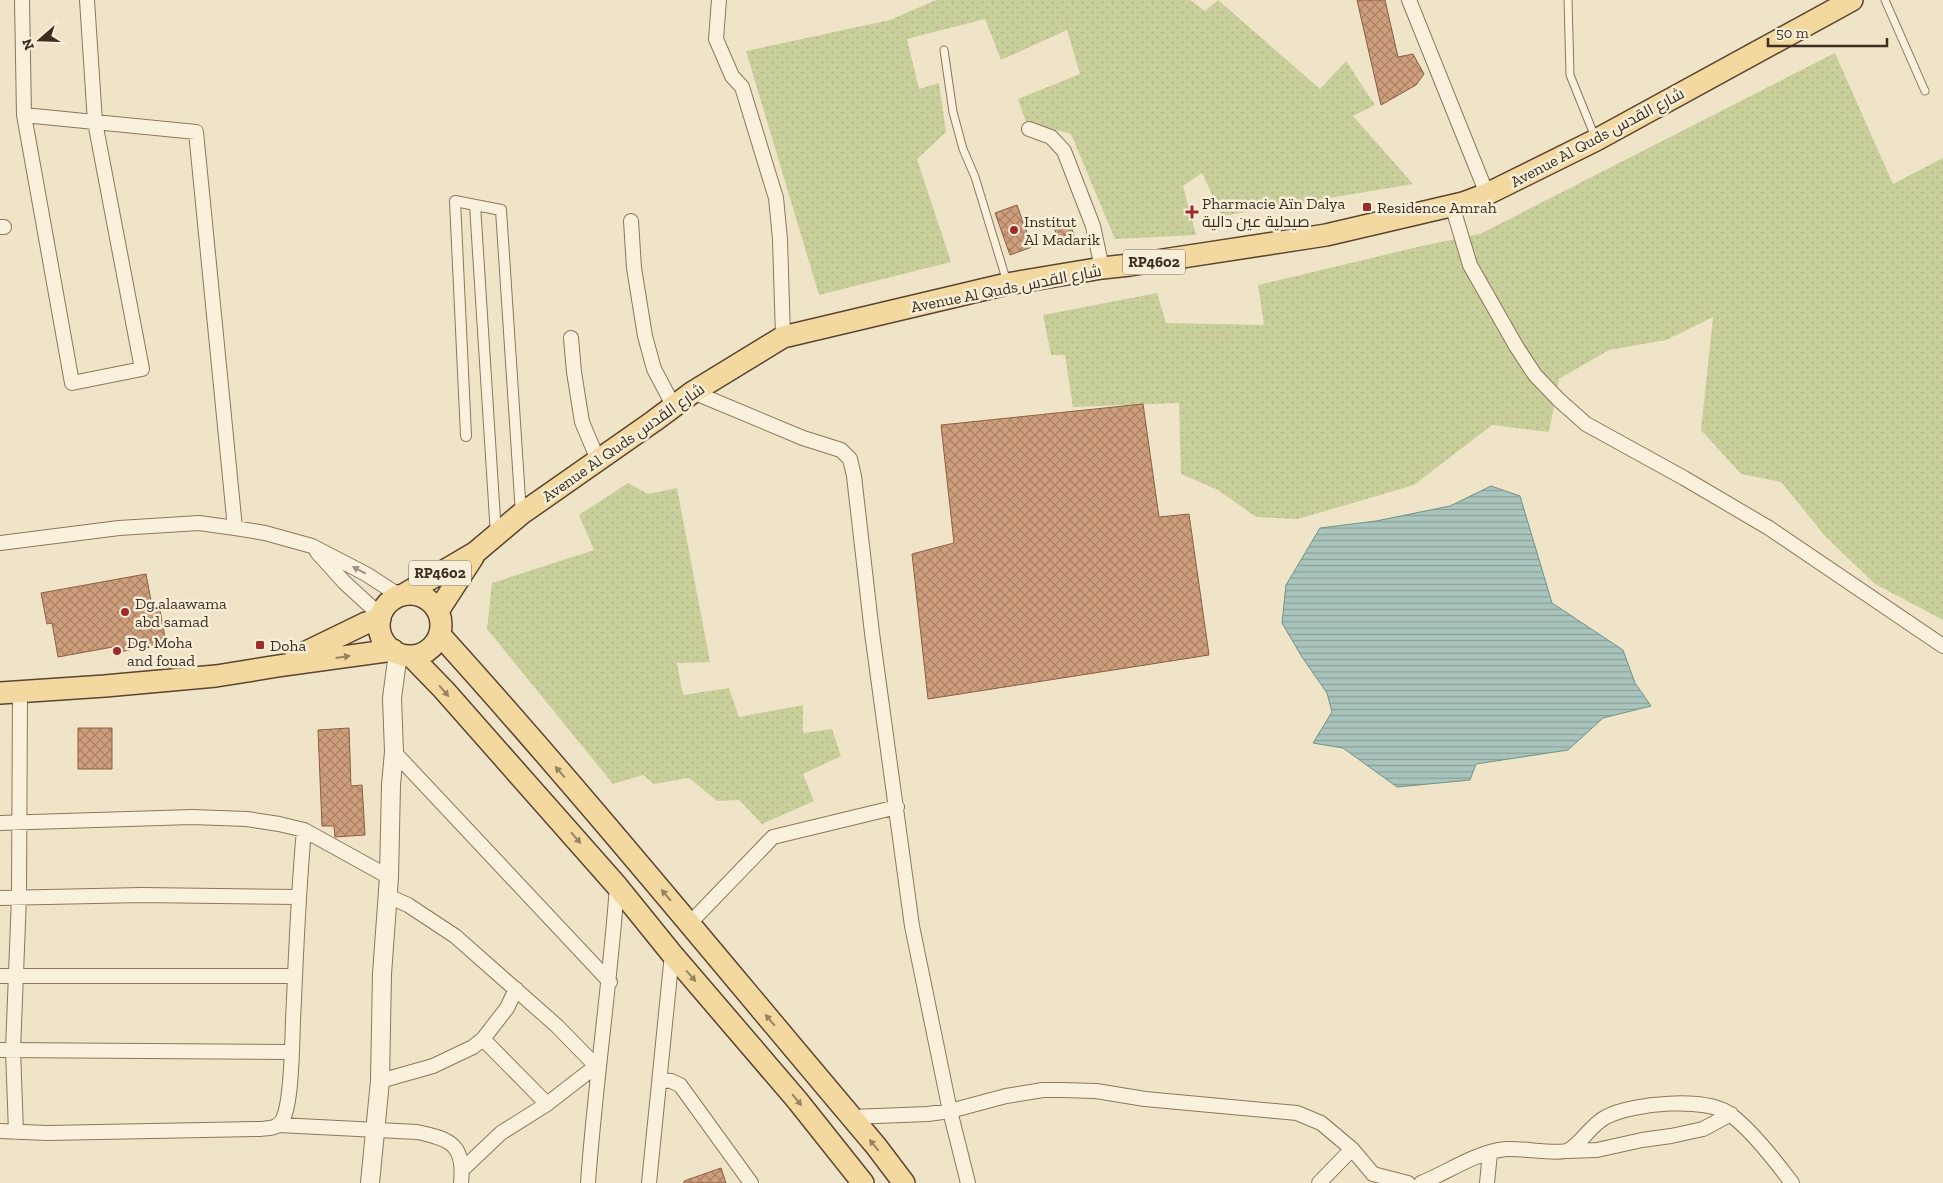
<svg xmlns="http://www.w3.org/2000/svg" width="1943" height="1183" font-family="'Zilla Slab',Cairo,serif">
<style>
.grass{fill:url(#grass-dots)}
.water{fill:url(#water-rules);stroke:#6f938a}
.building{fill:url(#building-cross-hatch);stroke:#8d5f41}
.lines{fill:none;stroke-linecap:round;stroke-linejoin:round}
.service-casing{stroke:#8d765c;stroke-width:9}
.pedestrian-casing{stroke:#8d765c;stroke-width:12}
.minor-casing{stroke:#8d765c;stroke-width:16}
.tertiary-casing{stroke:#8d765c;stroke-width:20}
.primary-casing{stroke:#5b4430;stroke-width:24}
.service{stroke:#faf1dc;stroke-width:7}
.pedestrian{stroke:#faf1dc;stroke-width:10}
.minor{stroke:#faf1dc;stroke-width:14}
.tertiary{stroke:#faf1dc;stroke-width:18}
.primary{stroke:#f3d9a0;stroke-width:21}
.oneway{fill:#9c907e}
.oneway2{fill:#988460}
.poi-dot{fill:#9e2a2b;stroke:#f7eed8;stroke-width:2}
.labels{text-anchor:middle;stroke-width:5;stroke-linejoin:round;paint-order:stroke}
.shield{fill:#f7eed8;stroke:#756857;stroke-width:1}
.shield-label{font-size:15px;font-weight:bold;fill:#3d2e20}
.street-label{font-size:16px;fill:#3d2e20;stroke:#f7eed8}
.poi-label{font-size:16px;fill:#3d2e20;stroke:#f7eed8;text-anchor:start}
</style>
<defs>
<pattern id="grass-dots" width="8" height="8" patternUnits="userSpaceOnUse" patternTransform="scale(1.25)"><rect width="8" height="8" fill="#c9cf9b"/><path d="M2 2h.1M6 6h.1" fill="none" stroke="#aeb285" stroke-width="1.8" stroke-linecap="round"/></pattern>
<pattern id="water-rules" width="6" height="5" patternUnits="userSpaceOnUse" patternTransform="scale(1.25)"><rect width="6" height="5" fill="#a9c4bc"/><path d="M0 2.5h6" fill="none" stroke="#8ba098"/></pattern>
<pattern id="building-cross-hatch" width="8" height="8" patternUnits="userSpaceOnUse" patternTransform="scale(1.25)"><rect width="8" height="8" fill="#cf9f7d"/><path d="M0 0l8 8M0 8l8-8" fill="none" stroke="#a98266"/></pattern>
</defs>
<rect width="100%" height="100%" fill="#f0e4c8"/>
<path class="grass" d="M936 0H1190L1205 11 1218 0 1320 89 1346 61 1375 105 1353 116 1413 184 1222 216 1202 173 1183 186 1196 235 1115 239 1071 134 1026 122 1018 99 1080 74 1067 30 1001 60 985 19 907 39 919 89 939 83 946 132 917 159 951 262 819 295 746 51 890 20Z
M1835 53 1893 184 1943 158V620L1875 584 1825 536 1781 482 1741 474 1701 430 1713 317 1666 340 1609 350 1559 379 1549 432 1492 425 1414 485 1298 519 1256 517 1218 490 1181 474 1179 403 1073 407 1065 355H1051L1043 315 1157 293 1166 323 1264 325 1258 285 1426 245 1480 234Z
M628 483 648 494 677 488 710 662 677 663 683 695 729 688 739 717 803 705V733L832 729 841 756 803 774 814 801 762 824 739 800 717 801 689 778 654 784 643 775 613 784 487 629 492 583 594 550 579 515Z"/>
<path class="water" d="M1491 486 1520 496 1552 603 1623 650 1635 683 1651 706 1603 718 1568 750 1476 764 1470 780 1397 787 1343 748 1313 743 1332 712 1327 693 1302 657 1282 623 1286 585 1320 528 1376 521 1450 506Z"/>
<path class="building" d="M1357 0H1385L1398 57 1413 54 1424 74 1416 85 1381 105Z
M1017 205 1032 247 1010 255 995 213Z
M1069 219 1076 242 1060 247 1053 223Z
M1143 404 1159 517 1189 514 1209 655 928 699 912 554 954 543 941 425Z
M146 574 153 611 160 610 166 643 119 652 118 646 58 657 52 623 47 624 41 593Z
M78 728H112V769H78Z
M349 728 351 786 362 785 365 835 335 837 334 826H322L318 730Z
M721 1168 726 1183H684V1181Z"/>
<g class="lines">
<defs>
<path id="service" d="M1568 0 1570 75 1595 137
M1885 0 1925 91
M944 50 953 112 963 149 975 177 1007 282"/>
<path id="pedestrian" d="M475 205 496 535
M466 436 455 201 501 210 521 514"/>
<path id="minor" d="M22 0 24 115 72 383 142 369 95 122 87 0
M719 0 716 39 732 76 742 87 776 198 780 239 783 337
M1409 0 1487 194
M24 115 196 132 235 528
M1029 129 1051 137 1064 151 1093 226 1102 268
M1452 205 1470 265 1516 346 1535 375 1559 400 1586 424 1684 478 1769 528 1943 646
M631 221 634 268 645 336 654 369 673 405
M0 227H4
M571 338 574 372 582 422 598 460
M693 392 803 438 841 450 850 459 854 476 872 633 912 926 950 1111 968 1183
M0 543 119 528 199 523 235 528 265 533 312 546 366 574 400 596
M317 552 344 582 381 616
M394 752 610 982
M0 823 192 817 247 819 279 824 304 830 389 877
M388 896 408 905 455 936 557 1026 596 1066 599 1067
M0 898 142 895 298 897
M690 923 773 837 897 807
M0 976H295
M483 1039 547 1104
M0 1050 292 1052
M660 1080 671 1081 680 1085 751 1183
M380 1081 433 1066 473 1047 483 1039 507 1008 516 989
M851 1117 928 1114 950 1111 1006 1096 1043 1090H1063L1096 1091 1145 1099 1297 1113 1321 1123 1352 1149 1373 1174 1408 1183
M279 1125 417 1132C451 1139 465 1145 461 1183
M0 1131 47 1133 260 1129C269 1128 278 1129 283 1119 292 1101 292 1043 293 1021 296 957 298 894 304 830
M16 1132 13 1050 19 897 20 691
M1566 1151 1597 1150 1642 1140 1671 1136 1703 1129 1731 1114
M463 1169 501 1133 547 1104 596 1066
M588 1183C595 1084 610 985 617 886
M649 1183 672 954
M1319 1183 1352 1149
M1421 1183C1448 1172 1476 1152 1506 1149 1523 1148 1551 1154 1566 1151 1578 1148 1591 1124 1606 1117 1632 1103 1707 1096 1731 1115 1751 1130 1777 1163 1792 1183
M1487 1183 1490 1153"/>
<path id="tertiary" d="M370 1183 380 1081 382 974 389 877 391 785 394 752 392 698 398 653"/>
<path id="primary" d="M379 625a31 31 0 1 1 62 0a31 31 0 1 1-62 0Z
M403 595 476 552 521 514 654 421 693 392 783 337 1007 284 1102 268 1130 265 1326 235 1463 203 1487 194 1596 140 1852 0
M438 611 473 557
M440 635C590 801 731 975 876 1146L904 1183
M411 656 444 690 617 886 672 954 797 1100 863 1183
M296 657 366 623 380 619
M0 693 105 686 216 676 278 666 393 650"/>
</defs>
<use href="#service" class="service-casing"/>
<use href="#pedestrian" class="pedestrian-casing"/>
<use href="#minor" class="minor-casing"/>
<use href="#tertiary" class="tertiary-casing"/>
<use href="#primary" class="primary-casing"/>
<use href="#service" class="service"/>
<use href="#pedestrian" class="pedestrian"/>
<use href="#minor" class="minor"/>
<use href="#tertiary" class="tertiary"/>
<use href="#primary" class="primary"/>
</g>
<defs><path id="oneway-solid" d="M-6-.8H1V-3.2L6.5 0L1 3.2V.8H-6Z" transform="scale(1.25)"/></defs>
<use class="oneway" href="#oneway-solid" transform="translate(359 570) rotate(-152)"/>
<g class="oneway2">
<use href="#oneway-solid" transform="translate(343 657) rotate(-8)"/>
<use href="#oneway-solid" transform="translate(444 691) rotate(49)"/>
<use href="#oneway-solid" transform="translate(560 772) rotate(-131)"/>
<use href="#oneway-solid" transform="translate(576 838) rotate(49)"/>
<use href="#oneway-solid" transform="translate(666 895) rotate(-130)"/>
<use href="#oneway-solid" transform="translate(691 976) rotate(49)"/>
<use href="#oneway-solid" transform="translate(770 1020) rotate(-130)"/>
<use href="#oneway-solid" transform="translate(797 1100) rotate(50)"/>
<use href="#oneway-solid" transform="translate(874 1145) rotate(-129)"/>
</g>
<g class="poi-dot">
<rect x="1362" y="202" width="10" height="10" rx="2.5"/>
<path d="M1189.5 204.5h5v5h5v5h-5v5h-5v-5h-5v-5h5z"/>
<circle cx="1014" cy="230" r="5"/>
<circle cx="125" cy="612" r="5"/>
<rect x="255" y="640" width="10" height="10" rx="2.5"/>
<circle cx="117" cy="651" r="5"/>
</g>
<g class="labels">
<g class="shield">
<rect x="1123" y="249.5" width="62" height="25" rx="4"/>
<rect x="409" y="560.5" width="62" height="25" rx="4"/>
</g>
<g class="shield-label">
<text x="1154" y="267">RP4602</text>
<text x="440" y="578">RP4602</text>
</g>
<g class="street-label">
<text transform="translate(1597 137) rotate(-28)" y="6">Avenue Al Quds شارع القدس</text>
<text transform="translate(1006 288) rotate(-11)" y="6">Avenue Al Quds شارع القدس</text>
<text transform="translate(623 442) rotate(-35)" y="6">Avenue Al Quds شارع القدس</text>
</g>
<g class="poi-label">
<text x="1202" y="209">Pharmacie Aïn Dalya<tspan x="1202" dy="18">صيدلية عين دالية</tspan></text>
<text x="1377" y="213">Residence Amrah</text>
<text x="1024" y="227">Institut<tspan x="1024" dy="18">Al Madarik</tspan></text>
<text x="135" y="609">Dg.alaawama<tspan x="135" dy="18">abd samad</tspan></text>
<text x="127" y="648">Dg. Moha<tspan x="127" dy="18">and fouad</tspan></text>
<text x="270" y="651">Doha</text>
</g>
</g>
<g transform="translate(40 40) rotate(250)" stroke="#f7eed8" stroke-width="4" paint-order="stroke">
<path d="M0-4L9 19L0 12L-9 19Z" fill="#3d2e20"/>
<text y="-8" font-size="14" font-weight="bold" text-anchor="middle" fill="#3d2e20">N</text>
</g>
<path d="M1768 38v8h119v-8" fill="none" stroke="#3d2e20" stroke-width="2.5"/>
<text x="1776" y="38" font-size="15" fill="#3d2e20" stroke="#f7eed8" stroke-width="4" paint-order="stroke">50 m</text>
</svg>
